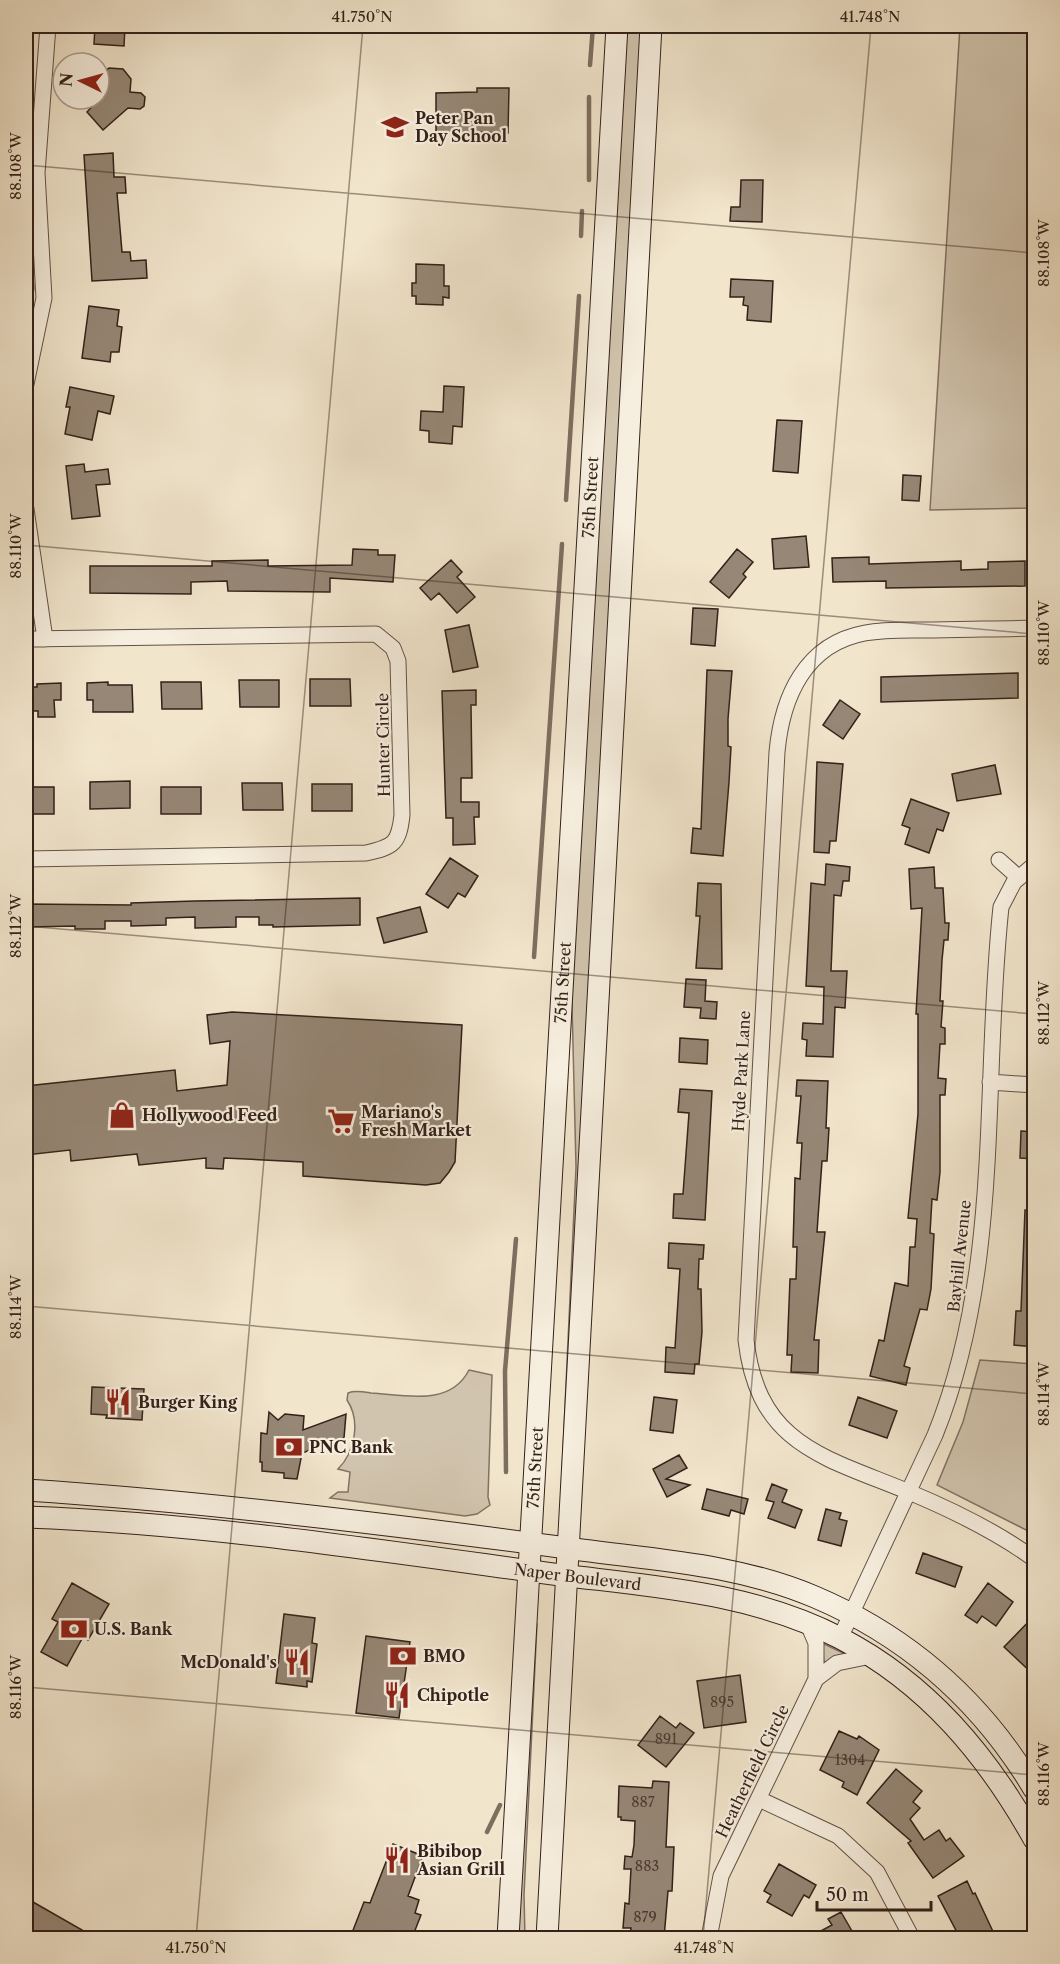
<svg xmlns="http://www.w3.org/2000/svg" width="1060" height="1964" font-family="'Libre Caslon Text',serif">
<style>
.green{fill:#d1c4ae;stroke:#827264;stroke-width:1.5}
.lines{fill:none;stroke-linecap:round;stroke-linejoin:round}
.stream{stroke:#7e6e60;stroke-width:4.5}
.building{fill:#968776;stroke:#332119;stroke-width:1.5}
.street-casing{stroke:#625246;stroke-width:17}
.secondary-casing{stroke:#332119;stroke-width:23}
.street{stroke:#f6eede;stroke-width:15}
.secondary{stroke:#f6eede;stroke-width:21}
.ticks{fill:none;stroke:#332119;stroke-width:1.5;stroke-opacity:0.45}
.labels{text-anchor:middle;stroke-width:4.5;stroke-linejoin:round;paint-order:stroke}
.number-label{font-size:14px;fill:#4c3a30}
.poi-label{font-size:16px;font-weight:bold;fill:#332119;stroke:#f6eede;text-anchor:start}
.street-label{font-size:16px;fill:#332119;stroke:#f6eede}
.neatline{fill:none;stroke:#332119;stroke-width:2}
.ticks-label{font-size:15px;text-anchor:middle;fill:#332119}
</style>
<rect width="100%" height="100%" fill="#f1e5cc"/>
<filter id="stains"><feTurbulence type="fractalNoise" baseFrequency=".00333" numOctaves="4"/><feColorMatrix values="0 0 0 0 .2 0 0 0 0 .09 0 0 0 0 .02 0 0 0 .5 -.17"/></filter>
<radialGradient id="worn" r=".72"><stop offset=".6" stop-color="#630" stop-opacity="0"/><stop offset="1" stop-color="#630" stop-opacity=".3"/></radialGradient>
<path class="green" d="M627 26H642L561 1493 576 1167 571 963Z
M960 26H1034V508L930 510Z
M26 223 29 230 34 288 26 335Z
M26 577 31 614 26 626Z
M980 1360 1034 1364V1534L937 1485 963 1422Z
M469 1370 492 1375 488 1497 490 1505 477 1514 465 1516 330 1498 338 1492H348L350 1472 338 1469C355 1452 361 1421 347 1400L348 1393C355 1390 364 1392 371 1393 406 1395 450 1407 469 1370Z
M533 1623 537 1624 524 1895 525 1938H516Z
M822 1643 843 1653V1654L824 1663Z"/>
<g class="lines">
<path class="stream" d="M590 65 593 26
M589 97V180
M581 236 582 211
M566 500 579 296
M534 957 562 544
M506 1472 505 1371 516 1239
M487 1832 500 1805"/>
</g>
<path class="building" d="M95 26H125L124 46 94 44Z
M109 68 123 69 131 79 130 92 141 93 145 97 144 106 140 109 128 108 103 130 87 112 99 99V76Z
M477 88H509L508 133 471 132 472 136H456V132L436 133V93L477 92Z
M113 153 114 177H125L126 193H117L122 252H130L131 261 146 260 147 278 92 281 84 155Z
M741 180H763L762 222 730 221 731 207H740Z
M416 264 444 265V286H449V298L443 297V305L416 304V296H412V283H416Z
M731 279 773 281 771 322 747 320 748 306 743 305 744 297H730Z
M89 306 119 310 117 326 122 327 119 352H111L110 362 82 358Z
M444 386 464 387 462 427 453 426 452 444 429 442V431L420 430 421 411 443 412Z
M70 387 114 396 110 414 98 411 92 440 65 434 70 407H66Z
M777 420 802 421 798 473 773 471Z
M84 464 85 472 108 469 110 484 96 485 100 516 72 519 66 466Z
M903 475 921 476 919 501 902 500Z
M806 536 809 567 774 569 772 539Z
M353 549 378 550V555H395L393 582 330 578V592L228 591 227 581 191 582V594L90 593V566H212V561L268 560V566L352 565Z
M737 549 753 562 743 574 746 577 729 598 710 582Z
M869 557V564L961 561V570L988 569V562L1025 561V586L886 588V581L833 582 832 558Z
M451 560 462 572 457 577 475 597 457 613 439 593 431 600 420 588Z
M693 608 718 609 715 646 691 644Z
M469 625 478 667 453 672 445 630Z
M707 670 732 671 728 719V746L731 747 729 782 723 856 691 853 693 828 701 829Z
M1018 673V698L881 702V677Z
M310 679H350L351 706H310Z
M239 680H279V707H240Z
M108 682V685H132L133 712H93V700H87V683Z
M161 682H201L202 709H162Z
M61 683V700H54L55 717H38V711H26V687H37V684Z
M476 690V705H471L472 778H461V802H479V817H474L475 844 453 845V818H446L442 691Z
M840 700 860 714 843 739 823 725Z
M817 762 843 764 836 841H830L829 853 814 852Z
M995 765 1001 794 957 801 952 774Z
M130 781V808L90 809V782Z
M242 783H282L283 810H243Z
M312 784H352V811H312Z
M26 787H54V814H26Z
M161 787H201V814H161Z
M911 799 949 813 943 831 937 829 929 853 905 844 910 828 902 825Z
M450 858 478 876 465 897 458 893 448 908 426 894Z
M826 864 850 867 849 881H843L841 896 834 895 831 971H847L845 1008 835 1007 833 1057 806 1056 807 1040 802 1039 803 1023 823 1024 824 987 806 986 811 883 825 885Z
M934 867 935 888H943L945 923H949L948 940H944L942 960 940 1001H943L941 1027 945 1028V1044H940L938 1078 946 1079 945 1095H940V1172L937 1200 932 1199 930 1233 934 1234 931 1289 927 1310 920 1309 904 1366 910 1368 906 1385 870 1376 879 1340 884 1341 895 1283 908 1286 910 1247H915L917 1219 908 1218 918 1114V1014H916L922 908 911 909 909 869Z
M698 883 721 884 722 969 696 968 700 916H696Z
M360 898V925L273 927V925H259V917H236V927L195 928V917L166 918V925L131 926V921H105V929H75V926L28 927 26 920V904L131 905V903L195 901Z
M420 907 427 932 384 943 377 918Z
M686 979 706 980 705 1001 717 1002 716 1019 700 1018 701 1008 684 1007Z
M232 1012 462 1025 455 1162 449 1172 440 1183 426 1185 303 1176V1162L224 1158 223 1169 206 1168V1158L139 1165 137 1154 71 1161 70 1150 26 1155V1086L175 1070 177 1091 227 1085 230 1041 210 1044 207 1015Z
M680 1038 708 1040 707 1064 679 1062Z
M797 1080 828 1081 826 1128H829L827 1161H822L817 1232H825L814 1340H819L818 1373 791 1372 792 1355H787L790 1279H796L797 1247H793L795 1178 800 1179 802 1143H797L801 1096H796Z
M680 1089 712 1091 705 1220 673 1218 674 1194H683L689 1113 678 1112Z
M1021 1131 1035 1132V1159L1020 1158Z
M1025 1210H1035V1347L1014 1345 1016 1311H1021Z
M669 1243 704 1245 703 1259H699L698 1289H701L702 1332 699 1364H695L694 1374 665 1372 666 1347 675 1348 680 1269 668 1268Z
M92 1387 144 1389 142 1420 106 1418 107 1415 91 1414Z
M654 1397 677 1400 673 1433 650 1430Z
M858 1397 897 1411 887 1438 849 1425Z
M269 1412 278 1420 285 1414 304 1416 303 1430 346 1414 344 1438 302 1453 297 1479 284 1478V1473L262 1471V1462H260L261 1433 267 1434Z
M679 1455 687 1468 666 1479 690 1485 667 1497 653 1469Z
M772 1484 787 1490 782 1502 802 1510 795 1528 768 1518 774 1502 766 1500Z
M707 1489 748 1499 744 1514 731 1510 729 1516 702 1509Z
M826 1509 841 1513 839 1519 847 1521 841 1546 818 1540Z
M923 1553 962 1567 955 1587 916 1573Z
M72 1583 109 1604 88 1640 83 1637 67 1666 41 1652 58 1622 52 1619Z
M988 1583 1013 1602 996 1626 982 1616 977 1623 965 1615Z
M284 1614 315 1618 312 1643 317 1644 312 1682 307 1681V1687L276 1683Z
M1035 1615V1676L1004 1647Z
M366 1636 410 1642 399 1718 356 1713Z
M740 1675 746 1722 704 1728 697 1681Z
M660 1716 676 1728 680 1723 694 1733 666 1767 638 1745Z
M839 1731 857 1739 859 1736 879 1750 857 1795 842 1787 844 1782 820 1770Z
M896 1769 922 1791 913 1802 920 1808 910 1819 924 1840 939 1830 946 1841 950 1838 964 1856 933 1878 908 1843 911 1841 867 1803Z
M653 1781 669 1782 666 1847H674L672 1891H668L664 1938H630L631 1928H623L625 1903 629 1904 631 1869H624L625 1856 632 1857 634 1845 635 1821 621 1820V1817H618L619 1786 652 1788Z
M393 1844 423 1856 408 1896 419 1900 415 1913 421 1915 412 1938H350L364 1902 370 1903Z
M779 1864 816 1885 809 1898 804 1895 792 1916 767 1902 771 1895 764 1891Z
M967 1881 973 1894 975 1893 996 1938H960L938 1896Z
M26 1898 96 1938H26Z
M841 1912 856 1938H808L832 1925 828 1919Z"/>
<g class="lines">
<defs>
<path id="street" d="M26 384 44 298 37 173 48 26
M26 509 45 639
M1034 628C999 629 964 629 929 630 908 630 886 629 865 633 805 644 782 697 777 752L746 1340C758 1446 825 1457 909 1492 952 1510 996 1531 1034 1559
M26 639 376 634 393 648 398 661 402 815C399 843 394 847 366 853L26 859
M999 860 1018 877
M990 1082 1034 1085
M807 1622 816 1643V1679
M840 1638 935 1435C1003 1267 982 1083 1001 907L1014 882 1034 865
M759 1799 838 1836 877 1872 912 1938
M709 1938 721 1876 816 1679 837 1663 871 1656"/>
<g id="secondary">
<path d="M26 1490C207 1502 387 1524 567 1548 652 1560 735 1563 815 1597 909 1637 982 1702 1034 1789"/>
<path id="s1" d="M26 1517C194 1523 363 1548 531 1571 636 1586 744 1588 840 1638 927 1683 987 1755 1034 1839"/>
<path id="s2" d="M508 1938 617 26"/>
<path d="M547 1938 651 26"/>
</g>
</defs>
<use href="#street" class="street-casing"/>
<use href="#secondary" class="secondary-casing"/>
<use href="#street" class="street"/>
<use href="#secondary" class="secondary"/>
</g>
<path class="ticks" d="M26 165 1034 253M26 545 1034 634M26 926 1034 1014M26 1306 1034 1394M26 1687 1034 1775M196 1938 363 26M703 1938 871 26"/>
<defs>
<symbol id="school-bare" viewBox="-9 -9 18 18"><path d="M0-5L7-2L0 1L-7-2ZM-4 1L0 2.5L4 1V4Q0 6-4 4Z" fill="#8f2418" stroke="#f6eede" stroke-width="2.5" paint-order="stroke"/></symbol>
<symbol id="shop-bare" viewBox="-9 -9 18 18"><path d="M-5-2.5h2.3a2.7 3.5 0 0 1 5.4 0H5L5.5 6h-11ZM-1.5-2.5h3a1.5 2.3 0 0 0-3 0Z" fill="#8f2418" stroke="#f6eede" stroke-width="2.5" paint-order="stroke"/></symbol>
<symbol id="supermarket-bare" viewBox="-9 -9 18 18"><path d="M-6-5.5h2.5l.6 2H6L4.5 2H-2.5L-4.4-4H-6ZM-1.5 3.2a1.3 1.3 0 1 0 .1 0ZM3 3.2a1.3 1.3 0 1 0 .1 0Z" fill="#8f2418" stroke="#f6eede" stroke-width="2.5" paint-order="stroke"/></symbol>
<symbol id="restaurant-bare" viewBox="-9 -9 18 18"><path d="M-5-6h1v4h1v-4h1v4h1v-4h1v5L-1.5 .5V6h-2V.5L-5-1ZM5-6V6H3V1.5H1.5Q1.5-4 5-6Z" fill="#8f2418" stroke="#f6eede" stroke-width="2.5" paint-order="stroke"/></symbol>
<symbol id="bank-bare" viewBox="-9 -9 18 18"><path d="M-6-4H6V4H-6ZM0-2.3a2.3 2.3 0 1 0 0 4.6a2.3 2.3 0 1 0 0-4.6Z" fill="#8f2418" stroke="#f6eede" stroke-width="2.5" paint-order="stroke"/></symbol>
</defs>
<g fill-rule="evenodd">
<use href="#school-bare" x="376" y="108" width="38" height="38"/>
<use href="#shop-bare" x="103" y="1096" width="38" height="38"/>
<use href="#supermarket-bare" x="322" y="1102" width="38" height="38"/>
<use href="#restaurant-bare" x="99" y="1383" width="38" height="38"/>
<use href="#bank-bare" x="270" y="1428" width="38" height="38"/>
<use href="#bank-bare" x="55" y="1610" width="38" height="38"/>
<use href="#bank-bare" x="384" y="1637" width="38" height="38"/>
<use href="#restaurant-bare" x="278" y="1643" width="38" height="38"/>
<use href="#restaurant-bare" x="378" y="1676" width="38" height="38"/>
<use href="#restaurant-bare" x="378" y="1841" width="38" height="38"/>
</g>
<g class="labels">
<g class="number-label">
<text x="722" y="1707">895</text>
<text x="666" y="1744">891</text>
<text x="850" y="1765">1304</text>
<text x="643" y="1807">887</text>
<text x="647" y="1871">883</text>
<text x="645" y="1922">879</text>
</g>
<g class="poi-label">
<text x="415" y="124">Peter Pan<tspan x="415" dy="18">Day School</tspan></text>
<text x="361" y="1118">Mariano's<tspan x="361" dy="18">Fresh Market</tspan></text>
<text x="142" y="1121">Hollywood Feed</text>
<text x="138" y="1408">Burger King</text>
<text x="309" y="1453">PNC Bank</text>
<text x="94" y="1635">U.S. Bank</text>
<text x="423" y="1662">BMO</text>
<text x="277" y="1668" text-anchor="end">McDonald's</text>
<text x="417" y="1701">Chipotle</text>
<text x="417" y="1857">Bibibop<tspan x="417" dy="18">Asian Grill</tspan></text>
</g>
<g class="street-label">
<text dy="6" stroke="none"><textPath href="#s2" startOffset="1443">75th Street</textPath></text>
<text transform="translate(383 745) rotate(-91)" y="6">Hunter Circle</text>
<text dy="6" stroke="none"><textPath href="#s2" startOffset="957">75th Street</textPath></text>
<text transform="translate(741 1071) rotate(-87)" y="6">Hyde Park Lane</text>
<text transform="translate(959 1256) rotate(-84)" y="6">Bayhill Avenue</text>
<text dy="6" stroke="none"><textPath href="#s2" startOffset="471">75th Street</textPath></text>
<text dy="6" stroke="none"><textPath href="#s1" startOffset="555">Naper Boulevard</textPath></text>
<text transform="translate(752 1771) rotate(-64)" y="6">Heatherfield Circle</text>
</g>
</g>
<rect width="1060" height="1964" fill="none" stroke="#f1e5cc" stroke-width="66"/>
<g transform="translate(81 81) rotate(275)"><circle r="28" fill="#f6eede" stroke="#a89c8f" stroke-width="1.5"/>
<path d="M0-4.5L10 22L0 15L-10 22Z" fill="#8f2418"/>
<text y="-9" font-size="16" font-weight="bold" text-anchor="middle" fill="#332119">N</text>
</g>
<path d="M817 1901v9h114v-9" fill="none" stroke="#332119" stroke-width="3"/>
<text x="826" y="1901" font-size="18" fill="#332119" stroke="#f6eede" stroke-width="4.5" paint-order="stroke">50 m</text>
<rect x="33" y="33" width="994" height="1898" class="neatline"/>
<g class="ticks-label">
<text x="362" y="22">41.750°N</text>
<text x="870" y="22">41.748°N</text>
<text transform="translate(16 166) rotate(-90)" y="5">88.108°W</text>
<text transform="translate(1044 253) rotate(-90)" y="5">88.108°W</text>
<text transform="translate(16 546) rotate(-90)" y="5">88.110°W</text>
<text transform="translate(1044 633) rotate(-90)" y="5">88.110°W</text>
<text transform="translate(16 926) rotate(-90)" y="5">88.112°W</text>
<text transform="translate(1044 1013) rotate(-90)" y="5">88.112°W</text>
<text transform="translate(16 1307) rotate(-90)" y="5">88.114°W</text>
<text transform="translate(1044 1394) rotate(-90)" y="5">88.114°W</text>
<text transform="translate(16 1687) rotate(-90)" y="5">88.116°W</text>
<text transform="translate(1044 1774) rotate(-90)" y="5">88.116°W</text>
<text x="196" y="1953">41.750°N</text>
<text x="704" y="1953">41.748°N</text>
</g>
<rect width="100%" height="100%" filter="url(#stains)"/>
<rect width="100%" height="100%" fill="url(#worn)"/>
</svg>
